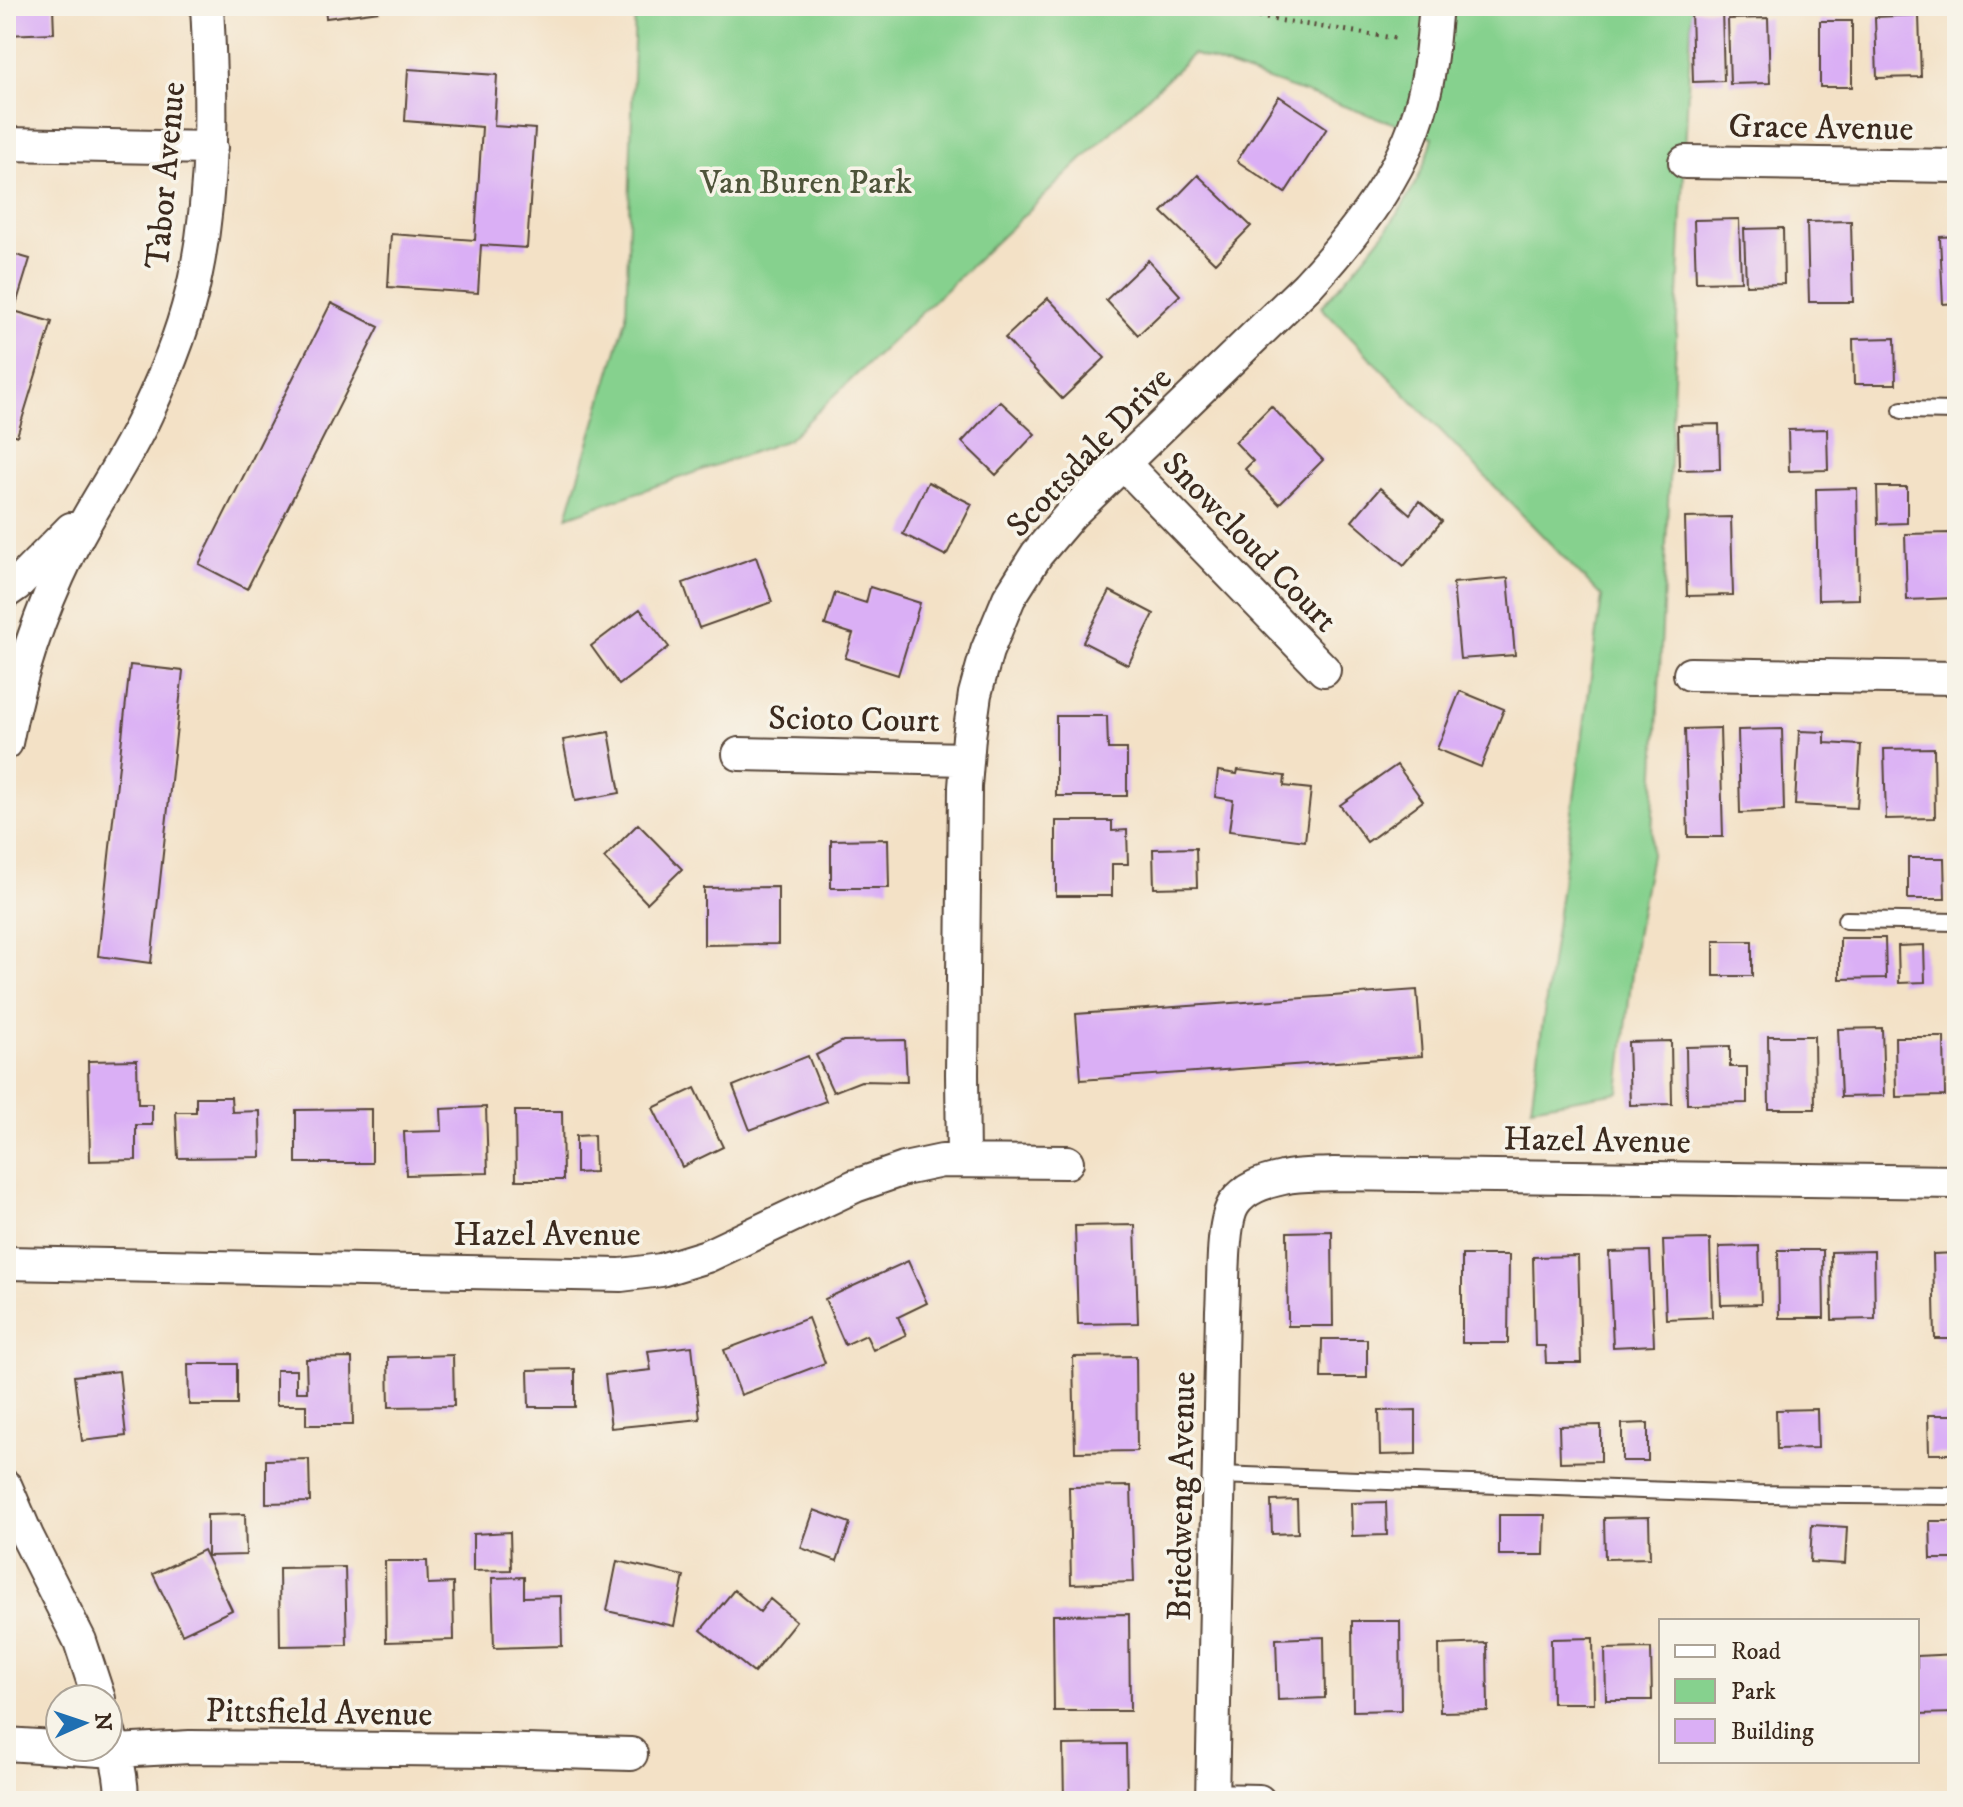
<svg xmlns="http://www.w3.org/2000/svg" width="1963" height="1807" font-family="'IM FELL DW Pica',serif">
<style>
.green{fill:#86d18e;stroke:#607e56;stroke-width:2}
.building{fill:#daaff5}
.lines{fill:none;stroke-linecap:round;stroke-linejoin:round}
.lane-casing{stroke:#574537;stroke-width:20}
.street-casing{stroke:#574537;stroke-width:36}
.path{stroke:#574537;stroke-width:5;stroke-dasharray:2 6;stroke-linecap:butt}
.lane{stroke:#fff;stroke-width:16}
.street{stroke:#fff;stroke-width:32}
.labels{text-anchor:middle;stroke-width:7;stroke-linejoin:round;paint-order:stroke}
.street-label{font-size:34px;fill:#3b2a1e;stroke:#f7f3e8}
.park-label{font-size:34px;fill:#4e543a;stroke:#f7f3e8}
</style>
<rect width="100%" height="100%" fill="#f7f3e8"/>
<filter id="ink" filterUnits="userSpaceOnUse"><feTurbulence type="fractalNoise" baseFrequency=".0125" numOctaves="2"/><feDisplacementMap in="SourceGraphic" scale="16" xChannelSelector="R" yChannelSelector="G"/><feConvolveMatrix kernelMatrix="1 2 1 2 8 2 1 2 1" color-interpolation-filters="sRGB"/></filter>
<filter id="wash" filterUnits="userSpaceOnUse"><feTurbulence type="fractalNoise" baseFrequency=".006" numOctaves="4" result="noise"/><feDisplacementMap in="SourceGraphic" scale="32" xChannelSelector="R" yChannelSelector="G"/><feGaussianBlur stdDeviation="1.8" result="paint"/><feColorMatrix in="noise" values="0 0 0 0 0 0 0 0 0 0 0 0 0 0 0 0 0 1.4 0 .05"/><feComposite in="paint" operator="in"/></filter>
<g filter="url(#wash)">
<rect width="100%" height="100%" fill="#f3e1c6"/>
<path class="green" d="M635 6H1692L1651 855 1636 936 1619 1092 1531 1107 1602 597 1321 307C1366 256 1416 204 1433 137L1193 54 788 440 567 517 626 319Z"/>
<g id="blocks">
<path class="building" d="M6 6H53L54 33 6 35Z
M325 6H379V11L326 18Z
M1722 9 1724 81 1693 82 1691 10Z
M1919 15 1921 77 1877 78 1875 17Z
M1768 18 1770 83 1730 84 1728 19Z
M1820 21H1852V87H1820Z
M408 69 497 75 494 126 535 129 527 248 481 245 478 293 388 287 391 234 475 240 482 127 405 121Z
M1279 96 1327 128 1285 193 1237 161Z
M1198 175 1251 226 1215 263 1162 212Z
M1739 219 1741 281 1696 282 1694 220Z
M1851 221 1853 302H1809L1807 222Z
M1783 228 1784 284 1746 285 1744 229Z
M1957 236V303L1943 304 1940 237Z
M6 252 30 259 14 311 52 322 17 436 6 432Z
M1148 260 1180 295 1138 335 1106 300Z
M1048 298 1105 358 1062 399 1005 338Z
M331 303 379 327 247 589 199 564Z
M1895 338 1896 384H1854L1853 339Z
M1000 401 1035 434 996 475 962 442Z
M1271 406 1323 460 1279 504 1245 469 1253 461 1235 442Z
M1719 424 1720 469 1679 470 1678 425Z
M1827 429 1828 470 1789 471 1788 430Z
M928 482 972 504 946 556 903 534Z
M1877 487H1907V523L1878 524Z
M1380 488 1410 514 1419 501 1442 521 1404 566 1352 521Z
M1857 488 1859 599 1818 600 1816 489Z
M1731 517 1733 595 1687 596 1685 518Z
M1951 533 1953 598 1907 600 1905 534Z
M756 557 772 602 699 628 683 583Z
M1508 578 1515 655 1460 659 1453 583Z
M870 587 920 603 898 675 845 658 853 634 825 625 835 593 866 603Z
M1110 591 1154 614 1128 665 1083 642Z
M640 609 669 647 619 685 591 646Z
M130 665 183 671 151 963 98 956Z
M1460 691 1504 709 1481 767 1437 749Z
M1056 716H1107L1108 749H1127V796H1056Z
M1720 728 1723 837H1688L1685 729Z
M1782 729 1784 811 1740 813 1738 730Z
M1799 731 1825 732V743L1861 745 1857 808 1795 805Z
M609 732 620 793 575 801 563 740Z
M1934 748 1935 818 1886 819 1884 749Z
M1397 765 1423 801 1367 842 1340 805Z
M1238 770 1285 776 1284 786 1311 789 1305 841 1229 831 1233 800 1215 797 1218 771 1237 774Z
M1056 821H1112V831L1127 830 1128 864H1112V896H1056Z
M638 824 682 869 647 903 604 858Z
M888 839 889 888H831V840Z
M1196 848 1197 887 1154 888 1153 849Z
M1908 858H1944L1945 899H1908Z
M778 887V944L704 945V888Z
M1840 938H1885L1886 978 1840 979Z
M1714 941H1752V976H1714Z
M1924 945 1925 982 1899 983 1898 946Z
M1417 990 1422 1056 1081 1080 1076 1014Z
M1882 1028 1884 1096 1841 1097 1838 1029Z
M1768 1036H1814L1815 1109H1769Z
M1895 1037H1944L1945 1096 1896 1097Z
M905 1040 907 1082 861 1081 833 1092 816 1055 843 1041Z
M1671 1041 1672 1104 1630 1105 1628 1042Z
M1730 1046V1067H1747V1103L1687 1104 1686 1047Z
M808 1056 826 1101 750 1130 733 1086Z
M137 1060 138 1104H152V1125H136V1160L90 1161 88 1061Z
M695 1088 723 1147 682 1167 653 1108Z
M196 1097H231L232 1112 260 1111 261 1157 178 1158 176 1112H196Z
M486 1107 488 1173 406 1175 404 1132 442 1131 441 1109Z
M372 1109V1163H296V1110Z
M515 1111H562L563 1180H516Z
M594 1135 595 1172 576 1173V1136Z
M1135 1225 1138 1323 1078 1324 1075 1226Z
M1332 1231 1333 1326H1288L1287 1232Z
M1710 1239 1712 1317 1666 1319 1663 1240Z
M1759 1246 1761 1304 1721 1305 1719 1247Z
M1778 1250H1823L1824 1318H1779Z
M1650 1251 1654 1345 1613 1347 1609 1252Z
M1874 1251 1875 1319 1832 1320 1831 1252Z
M1957 1253V1339H1935L1933 1254Z
M1462 1255H1509L1508 1343H1462Z
M1578 1256 1581 1363H1546L1545 1346H1535L1533 1257Z
M908 1261 927 1303 898 1317 906 1335 873 1350 866 1335 845 1345 825 1299Z
M808 1318 825 1363 741 1395 724 1350Z
M1322 1339H1367V1378H1321Z
M692 1346 700 1419 611 1428 605 1375 651 1370 648 1351Z
M453 1355 454 1406 389 1407 388 1357Z
M1136 1356 1137 1451 1075 1452 1073 1357Z
M352 1358 353 1425H306V1405H276V1370H296V1392H307L306 1359Z
M188 1364H237V1405H189Z
M575 1369V1407H529L528 1370Z
M119 1371 126 1436 82 1441 74 1376Z
M1817 1409 1818 1448 1777 1449 1776 1410Z
M1416 1410V1454L1380 1455 1379 1411Z
M1928 1415H1957V1454H1929Z
M1648 1423V1461H1622V1424Z
M1601 1425V1461L1560 1462 1559 1426Z
M309 1459 310 1502 266 1503V1460Z
M1131 1486 1134 1582 1071 1584 1069 1487Z
M1297 1500 1298 1533 1272 1534 1271 1501Z
M1386 1502 1387 1535 1352 1536 1351 1503Z
M814 1510 850 1523 837 1561 801 1548Z
M245 1514 246 1555 207 1556V1515Z
M1499 1515H1545L1544 1555H1499Z
M1649 1517 1650 1558 1605 1559 1604 1518Z
M1930 1521H1957V1559H1931Z
M1812 1525 1847 1527 1845 1564 1810 1562Z
M510 1532 511 1570 473 1571V1534Z
M203 1550 232 1610 182 1634 153 1574Z
M385 1561H427L428 1584 453 1583 454 1640 386 1642Z
M617 1561 684 1576 674 1626 607 1611Z
M345 1567 347 1645 280 1646 279 1568Z
M524 1577V1597L561 1596 562 1646 494 1648 492 1578Z
M734 1590 760 1612 770 1599 796 1621 754 1673 701 1630Z
M1129 1614 1130 1711H1054L1053 1615Z
M1352 1621H1400L1401 1710 1353 1711Z
M1324 1637 1325 1698 1278 1700 1276 1639Z
M1593 1638 1594 1703H1552L1551 1639Z
M1487 1643 1488 1711 1440 1712 1439 1645Z
M1651 1648 1652 1700H1606L1605 1649Z
M1957 1654V1713L1917 1714V1656Z
M1126 1744 1127 1801H1064L1063 1745Z"/>
</g>
</g>
<g filter="url(#ink)">
<use href="#blocks" fill-opacity="0" stroke="#574537" stroke-width="2"/>
<g class="lines">
<defs>
<path id="lane" d="M1902 410 1957 411
M1846 920 1957 922
M1219 1475 1756 1494 1957 1496"/>
<path id="street" d="M6 144 211 148
M1685 162 1957 166
M1124 464 1324 670
M6 592 16 585 71 529
M1690 674 1957 678
M6 743C18 679 40 612 69 553 92 506 124 463 146 415 166 373 186 324 195 278 214 188 212 98 207 6
M739 754 967 759
M963 1161 962 1074 965 787 969 737 975 694 987 651 1009 598 1037 554 1071 514 1307 286C1360 229 1410 165 1426 86 1432 60 1433 33 1436 6
M6 1263 621 1275 661 1270 707 1256 855 1186 904 1169 942 1161 1067 1162
M6 1487 27 1536 80 1641 99 1699
M109 1732C117 1755 122 1777 122 1801
M6 1744 116 1751 190 1747 494 1750 631 1754
M1211 1800 1259 1801
M1212 1801 1222 1310C1224 1286 1221 1223 1234 1204 1245 1188 1264 1182 1283 1178 1298 1174 1317 1175 1333 1174L1957 1182"/>
</defs>
<use href="#lane" class="lane-casing"/>
<use href="#street" class="street-casing"/>
<path class="path" d="M1187 6 1400 39"/>
<use href="#lane" class="lane"/>
<use href="#street" class="street"/>
</g>
</g>
<g class="labels">
<g class="street-label">
<text transform="translate(1821 126) rotate(1)" y="12">Grace Avenue</text>
<text transform="translate(164 175) rotate(-85)" y="12">Tabor Avenue</text>
<text transform="translate(1088 451) rotate(-46)" y="12">Scottsdale Drive</text>
<text transform="translate(1251 541) rotate(46)" y="12">Snowcloud Court</text>
<text transform="translate(854 718) rotate(1)" y="12">Scioto Court</text>
<text transform="translate(1597 1139) rotate(1)" y="12">Hazel Avenue</text>
<text x="547" y="1245">Hazel Avenue</text>
<text transform="translate(1180 1496) rotate(-89)" y="12">Briedweng Avenue</text>
<text transform="translate(319 1711) rotate(1)" y="12">Pittsfield Avenue</text>
</g>
<g class="park-label">
<text x="806" y="193">Van Buren Park</text>
</g>
</g>
<rect width="1963" height="1807" fill="none" stroke="#f7f3e8" stroke-width="32"/>
<rect x="1659" y="1619" width="260" height="144" fill="#f7f3e8" stroke="#aca397" stroke-width="2"/>
<rect x="1675" y="1645" width="40" height="12" fill="#ffffff" stroke="#aca397" stroke-width="2"/>
<text x="1731" y="1659" font-size="24" fill="#3b2a1e">Road</text>
<rect x="1675" y="1679" width="40" height="24" fill="#86d18e" stroke="#aca397" stroke-width="2"/>
<text x="1731" y="1699" font-size="24" fill="#3b2a1e">Park</text>
<rect x="1675" y="1719" width="40" height="24" fill="#daaff5" stroke="#aca397" stroke-width="2"/>
<text x="1731" y="1739" font-size="24" fill="#3b2a1e">Building</text>
<g transform="translate(84 1723) rotate(87)"><circle r="38" fill="#f7f3e8" stroke="#aca397" stroke-width="2"/>
<path d="M0-6L14 30L0 20L-14 30Z" fill="#1f6fb2"/>
<text y="-12" font-size="22" font-weight="bold" text-anchor="middle" fill="#3b2a1e">N</text>
</g>
</svg>
